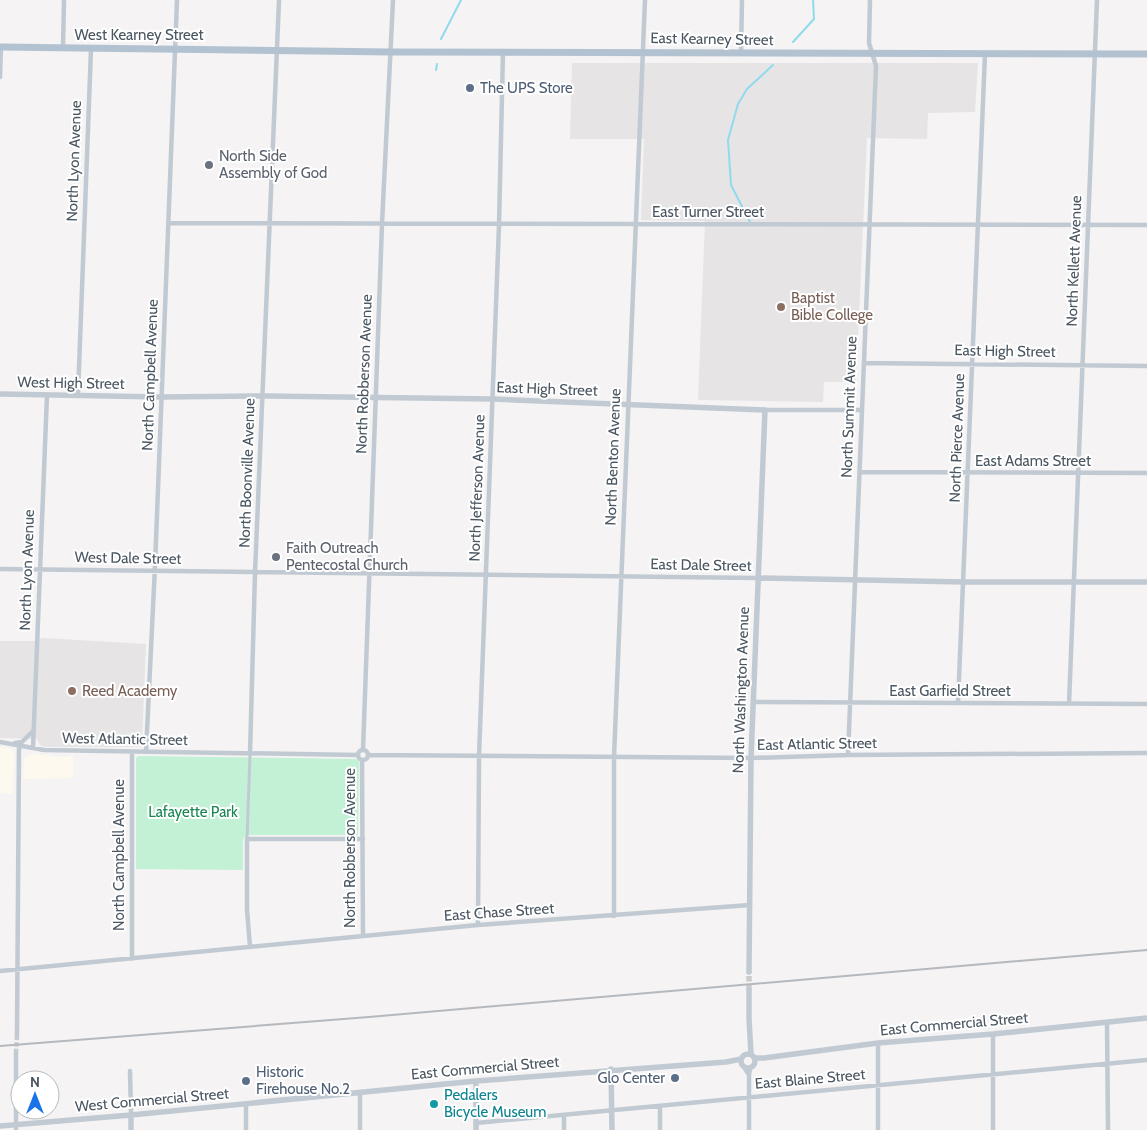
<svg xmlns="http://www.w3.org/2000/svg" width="1147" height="1130" font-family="Cabin,sans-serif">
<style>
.commercial{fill:#fdf9ef}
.education{fill:#e6e4e5}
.green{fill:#c3f1d5}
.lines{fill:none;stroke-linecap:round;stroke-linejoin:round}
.stream{stroke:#90daee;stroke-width:2}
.minor-tunnel{stroke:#caccce;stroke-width:4.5;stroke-dasharray:4.5 2;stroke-linecap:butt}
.tertiary-tunnel{stroke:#caccce;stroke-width:5.5;stroke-dasharray:5.5 3;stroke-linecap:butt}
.pedestrian{stroke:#c1cad2;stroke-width:3}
.minor{stroke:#c1cad2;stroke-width:4.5}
.tertiary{stroke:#c1cad2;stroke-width:5.5}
.primary{stroke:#b3c2d1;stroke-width:7}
.rail{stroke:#b5b8bd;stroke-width:2}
.service-dot{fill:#5c6f8a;stroke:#fff;stroke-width:2}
.worship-dot{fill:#6b7280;stroke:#fff;stroke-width:2}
.education-dot{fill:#8d6e63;stroke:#fff;stroke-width:2}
.culture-dot{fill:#0f9aa8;stroke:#fff;stroke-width:2}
.labels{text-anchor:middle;stroke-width:4;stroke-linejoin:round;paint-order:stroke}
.street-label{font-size:15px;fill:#4a5661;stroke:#fff}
.service-label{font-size:15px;fill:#4e5e75;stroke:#fff;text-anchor:start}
.worship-label{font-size:15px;fill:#5b616d;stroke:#fff;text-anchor:start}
.education-label{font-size:15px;fill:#785e54;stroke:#fff;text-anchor:start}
.park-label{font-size:15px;fill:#17864f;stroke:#fff}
.culture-label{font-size:15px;fill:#0d838f;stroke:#fff;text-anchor:start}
</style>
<rect width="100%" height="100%" fill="#f5f3f3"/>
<path class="commercial" d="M0 747 10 748 14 751 13 794 0 793Z
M32 754 68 757 73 755V778L23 779 24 758Z"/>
<path class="education" d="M572 63H978L975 112 928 113 927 139 867 138 856 382H824L823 402 698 400 705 221 641 220 644 139H570Z
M43 638 146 644 142 743 140 747H44L40 745 37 739 0 738V641H34Z"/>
<path class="green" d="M138 756 356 759 359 761V765L358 835H247L243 839V870L136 869V758Z"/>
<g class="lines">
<path class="stream" d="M441 39 461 0
M793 42 814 19 813 0
M436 70 437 64
M750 222 731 185 728 140 738 104 747 89 773 65"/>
<path class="minor-tunnel" d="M16 1053 17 1035"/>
<path class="tertiary-tunnel" d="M749 990V972"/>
<path class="pedestrian" d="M247 839 250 754"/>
<path class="minor" d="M63 48 64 0
M741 53 742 0
M0 77 1 47
M168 223 1147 225
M864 363 1147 366
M78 395 91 49
M765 410H861
M860 472 1147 473
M0 569 757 578
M753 702 1147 704
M958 703 985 54
M1069 704 1097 0
M0 742 44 750 358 755
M15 743 22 742 33 731
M33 747 47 395
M358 755a5 5 0 1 1 10 0a5 5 0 1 1-10 0Z
M363 750 382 224 393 0
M146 752 155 566 177 0
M250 754 255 573 279 0
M368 755 751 758 848 755 1147 753
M848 755 876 66 869 43 870 0
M362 760 363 936
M614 916V757L645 0
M478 925 479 756 499 225 503 51
M250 947 247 910V839H363
M132 959V752
M0 971 478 925 750 905
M1107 1022 1108 1130
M17 1035 19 745
M744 1067 749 1075
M130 1071 131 1115
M246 1104V1130
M476 1123 1147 1060
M16 1130V1053
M360 1130V1092
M564 1130V1115
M660 1130V1107
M749 1130V1075L750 1068
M878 1130V1043
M993 1130V1034"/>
<path class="tertiary" d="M0 394 161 397 267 396 492 399 765 410 751 758 749 972
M757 578 964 582H1147
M749 990V1019L751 1054
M741 1061a7 7 0 1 1 14 0a7 7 0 1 1-14 0Z
M755 1058H764L878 1043 993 1034 1147 1018
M611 1069 612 1130
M0 1126 131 1115 476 1081 726 1062 741 1059
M131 1130V1115
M476 1130V1081"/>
<path class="primary" d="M0 47 391 52 1147 54"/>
<path class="rail" d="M0 1046 369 1017 1147 950"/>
</g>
<g class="service-dot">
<circle cx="470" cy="88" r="5"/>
<circle cx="675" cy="1078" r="5"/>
<circle cx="246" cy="1081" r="5"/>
</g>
<g class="worship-dot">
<circle cx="209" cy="165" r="5"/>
<circle cx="276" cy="557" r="5"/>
</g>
<g class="education-dot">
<circle cx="781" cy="307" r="5"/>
<circle cx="72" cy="691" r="5"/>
</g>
<circle class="culture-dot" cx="434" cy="1104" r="5"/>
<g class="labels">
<g class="street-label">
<text x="139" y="40">West Kearney Street</text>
<text transform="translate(712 39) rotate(1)" y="5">East Kearney Street</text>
<text transform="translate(74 161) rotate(-88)" y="5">North Lyon Avenue</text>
<text x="708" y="217">East Turner Street</text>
<text transform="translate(1074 261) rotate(-88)" y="5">North Kellett Avenue</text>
<text transform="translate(1005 351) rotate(1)" y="5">East High Street</text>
<text transform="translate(364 374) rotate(-88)" y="5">North Robberson Avenue</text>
<text transform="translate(150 375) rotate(-88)" y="5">North Campbell Avenue</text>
<text transform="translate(71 383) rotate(1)" y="5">West High Street</text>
<text transform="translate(547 389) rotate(2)" y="5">East High Street</text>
<text transform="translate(849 407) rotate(-88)" y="5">North Summit Avenue</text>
<text transform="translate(957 438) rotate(-88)" y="5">North Pierce Avenue</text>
<text transform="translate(613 457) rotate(-88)" y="5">North Benton Avenue</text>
<text x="1033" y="466">East Adams Street</text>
<text transform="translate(247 473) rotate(-88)" y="5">North Boonville Avenue</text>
<text transform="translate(477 488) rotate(-88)" y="5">North Jefferson Avenue</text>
<text transform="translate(128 558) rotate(1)" y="5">West Dale Street</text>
<text transform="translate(701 565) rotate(1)" y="5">East Dale Street</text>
<text transform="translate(27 570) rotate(-88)" y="5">North Lyon Avenue</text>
<text transform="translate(741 690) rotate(-88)" y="5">North Washington Avenue</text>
<text x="950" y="696">East Garfield Street</text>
<text transform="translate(125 739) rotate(1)" y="5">West Atlantic Street</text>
<text transform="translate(817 744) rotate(-1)" y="5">East Atlantic Street</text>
<text transform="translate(350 848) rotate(-90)" y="5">North Robberson Avenue</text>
<text transform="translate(119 855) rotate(-90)" y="5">North Campbell Avenue</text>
<text transform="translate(499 912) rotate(-4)" y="5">East Chase Street</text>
<text transform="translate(954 1024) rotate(-5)" y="5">East Commercial Street</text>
<text transform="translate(485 1068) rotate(-5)" y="5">East Commercial Street</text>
<text transform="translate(810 1079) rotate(-5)" y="5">East Blaine Street</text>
<text transform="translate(152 1100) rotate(-5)" y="5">West Commercial Street</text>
</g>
<g class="service-label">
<text x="480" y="93">The UPS Store</text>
<text x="256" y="1077">Historic<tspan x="256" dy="17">Firehouse No.2</tspan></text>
<text x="665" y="1083" text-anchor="end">Glo Center</text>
</g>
<g class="worship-label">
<text x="219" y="161">North Side<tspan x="219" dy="17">Assembly of God</tspan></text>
<text x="286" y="553">Faith Outreach<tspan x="286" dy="17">Pentecostal Church</tspan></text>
</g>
<g class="education-label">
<text x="791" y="303">Baptist<tspan x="791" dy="17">Bible College</tspan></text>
<text x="82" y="696">Reed Academy</text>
</g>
<g class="park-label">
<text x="193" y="817">Lafayette Park</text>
</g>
<g class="culture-label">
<text x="444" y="1100">Pedalers<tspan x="444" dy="17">Bicycle Museum</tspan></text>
</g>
</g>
<g transform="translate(35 1095)"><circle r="24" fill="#ffffff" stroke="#b7bbc0"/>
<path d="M0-4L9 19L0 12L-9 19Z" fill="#1a73e8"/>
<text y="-8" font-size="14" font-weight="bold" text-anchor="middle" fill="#4a5661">N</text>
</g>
</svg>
